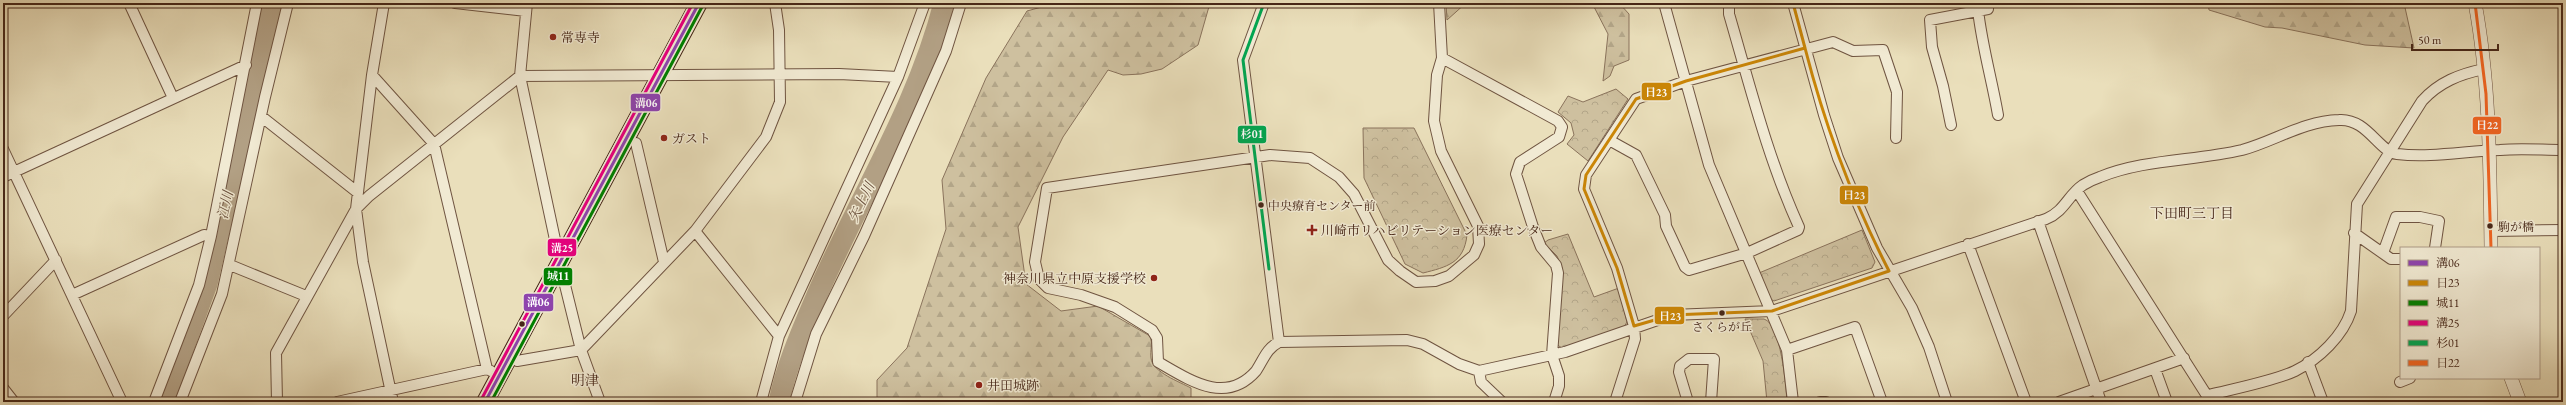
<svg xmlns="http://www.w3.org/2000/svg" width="2566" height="405" font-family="'EB Garamond','Noto Serif JP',serif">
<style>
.forest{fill:url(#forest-firs);stroke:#8a735c}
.park{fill:url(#park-crowns);stroke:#8a735c}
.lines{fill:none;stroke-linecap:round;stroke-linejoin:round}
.river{stroke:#b2a084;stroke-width:21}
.minor-casing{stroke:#6f5441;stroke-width:12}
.tertiary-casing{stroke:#6f5441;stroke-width:14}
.primary-casing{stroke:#462618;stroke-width:18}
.minor{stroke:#f1ead3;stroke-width:10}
.tertiary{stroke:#f1ead3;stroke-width:13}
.primary{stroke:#eadfbb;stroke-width:16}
.bus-1-casing{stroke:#f1ead3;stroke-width:6}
.bus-2-casing{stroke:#f1ead3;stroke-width:6}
.bus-3-casing{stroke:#f1ead3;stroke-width:6}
.bus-4-casing{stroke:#f1ead3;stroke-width:6}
.bus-5-casing{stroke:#f1ead3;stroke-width:6}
.bus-6-casing{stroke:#f1ead3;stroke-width:6}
.bus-1{stroke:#8e44ad;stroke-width:3}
.bus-2{stroke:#cb8606;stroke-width:3}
.bus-3{stroke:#008000;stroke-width:3}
.bus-4{stroke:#e5007d;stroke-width:3}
.bus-5{stroke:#00a651;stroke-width:3}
.bus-6{stroke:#f26522;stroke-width:3}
.poi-dot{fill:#8f2418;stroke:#f1ead3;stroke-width:1.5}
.bus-dot{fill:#462618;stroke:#f1ead3;stroke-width:1.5}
.labels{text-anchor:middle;stroke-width:3;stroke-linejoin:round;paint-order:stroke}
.bus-label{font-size:12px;fill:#462618;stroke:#f1ead3;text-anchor:start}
.poi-label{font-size:13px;fill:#462618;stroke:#f1ead3;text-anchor:start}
.water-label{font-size:14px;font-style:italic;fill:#664b38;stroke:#f1ead3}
.neighbourhood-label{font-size:14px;fill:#462618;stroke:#f1ead3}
.line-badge{stroke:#f1ead3;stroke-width:1.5}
.badge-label{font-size:11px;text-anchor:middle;font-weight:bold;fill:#fff}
</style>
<defs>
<pattern id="forest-firs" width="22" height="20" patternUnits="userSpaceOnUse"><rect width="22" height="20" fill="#cec09f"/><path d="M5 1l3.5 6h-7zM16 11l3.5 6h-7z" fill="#b2a588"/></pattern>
<pattern id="park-crowns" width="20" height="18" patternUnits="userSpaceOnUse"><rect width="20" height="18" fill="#cec09f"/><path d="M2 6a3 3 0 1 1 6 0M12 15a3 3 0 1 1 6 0" fill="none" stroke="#b2a588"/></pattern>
</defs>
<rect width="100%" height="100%" fill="#eadfbb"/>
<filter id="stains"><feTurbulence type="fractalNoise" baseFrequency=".005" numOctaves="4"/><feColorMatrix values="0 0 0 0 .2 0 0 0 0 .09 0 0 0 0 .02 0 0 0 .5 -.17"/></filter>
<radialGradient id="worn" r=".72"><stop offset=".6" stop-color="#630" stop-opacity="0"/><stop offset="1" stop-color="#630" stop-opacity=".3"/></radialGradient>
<path class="forest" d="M1056 3H1210L1198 45 1162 69 1141 74 1123 75 1108 70 1063 137 1018 227 1026 284 1061 311 1098 306 1150 336C1153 344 1150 350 1151 358 1152 372 1180 382 1191 388V402H877V380L907 348 946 229 942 180 986 78 1027 11Z
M1446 3H1466L1447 20Z
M1592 3H1619L1629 14V60L1614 66 1610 76 1603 81 1608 34Z
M2208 3H2404L2414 48 2365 45 2282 28 2265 27 2209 10Z"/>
<path class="park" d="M1616 89 1628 99 1588 161 1567 144 1574 135 1571 123 1558 112 1568 96 1583 102Z
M1363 128H1414L1467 235C1464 263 1447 267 1423 273L1405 264 1364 178Z
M1862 230 1875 262 1872 268 1774 301 1770 299 1759 273Z
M1568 234 1594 297 1619 288 1627 322 1624 327 1562 348 1556 344 1562 268 1557 256 1544 243 1548 240Z
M1745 319H1764C1781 324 1786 386 1787 402H1767L1763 361Z"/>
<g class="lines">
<path class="river" d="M164 402 207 284 272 3
M779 402C786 367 800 335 814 302 856 202 917 109 944 3"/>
<defs>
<path id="minor" d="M129 3 173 98
M384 3 372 75 356 209 363 262 393 402
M455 3 526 11
M527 3 520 76 563 277 581 350 600 402
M1264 3 1243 60 1279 342
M1439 3 1442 58 1437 75 1434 121 1441 151 1478 226 1479 244 1474 255 1449 276 1435 281 1416 282 1400 271 1388 260 1354 194 1339 177 1310 158 1270 155 1047 188 1035 262 1039 279 1048 288 1081 295 1115 307 1152 330 1157 338 1158 362C1191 381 1226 405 1256 371 1264 359 1266 349 1279 342L1407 340 1423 344 1459 364 1479 371 1565 352 1672 315 1772 311 2046 219C2065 211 2068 195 2083 185 2088 182 2094 179 2100 177 2144 159 2195 161 2242 150 2275 141 2303 121 2339 120 2367 118 2379 152 2397 154 2431 158 2466 151 2500 150 2521 148 2542 150 2563 150
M1664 3 1709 165 1787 350 1793 402
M1793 3 1824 115 1838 158 1877 248 1912 308 1929 347 1947 402
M1978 10C1982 46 1992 80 1998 115
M1442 58 1558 121 1562 127 1559 137 1520 162 1516 174 1533 227 1541 247 1556 265 1558 273 1552 355 1559 376V386L1554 402
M372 75 434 144 487 369
M262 117 357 192
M1951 125 1943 86 1932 47 1930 20 1988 9
M1609 140 1636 155 1665 215 1666 226 1685 267 1689 270 1747 253 1798 230 1799 227C1768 159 1750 86 1729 14V3
M636 143 664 262
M3 149 122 402
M3 177 246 65
M2077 191 2211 402
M2038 221 2101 402
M695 231 779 336
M2490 231 2563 230
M2354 233 2391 259H2401
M1968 244 2026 402
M2383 253 2396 217H2420L2439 221 2435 248
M230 265 306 296
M72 295 204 235 211 236
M3 316 56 260
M1787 350 1855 327 1882 402
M517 361 581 350 695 231 766 137 780 102 779 30 775 3
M2308 362 2323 402
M2155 369 2167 402
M1479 371 1481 382 1502 402
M2400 382 2410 378
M3 388 14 402
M2209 395C2233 389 2274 381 2295 371 2319 359 2343 336 2351 311L2357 204 2422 101C2439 82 2460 74 2484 69
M154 402 199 285 211 236 257 3
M180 402 222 294 265 97 288 3
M277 402 276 353 356 209 369 196 520 76 839 74 898 77
M337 402 487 369 491 371
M761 402 779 336 898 77 925 3
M795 402 816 334 864 236 946 51 961 3
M1615 402 1635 339 1634 326 1617 268 1584 189 1586 175 1636 99 1686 81 1833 42 1853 51 1883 50 1897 92 1896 138
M1688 402 1679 372 1680 366 1689 359H1714L1711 402
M1820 402H1826
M2059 402 2184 358"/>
<path id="tertiary" d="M2475 3C2490 84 2490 166 2491 248
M2511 378 2520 402"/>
<path id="primary" d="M485 402 699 3"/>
</defs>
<use href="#minor" class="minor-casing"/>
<use href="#tertiary" class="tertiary-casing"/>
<use href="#primary" class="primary-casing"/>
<use href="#minor" class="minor"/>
<use href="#tertiary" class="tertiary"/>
<use href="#primary" class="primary"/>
<defs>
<path id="bus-1" d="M485 402 699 3"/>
<path id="bus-2" d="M1793 3 1805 48
M1805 48C1825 126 1852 199 1889 271L1772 311 1672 315 1634 326 1617 268 1584 189 1586 175 1636 99 1686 81Z"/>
<path id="bus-3" d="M491 402 703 5"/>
<path id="bus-4" d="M481 400 693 3"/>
<path id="bus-5" d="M1264 3 1243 60 1269 269"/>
<path id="bus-6" d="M2475 3 2486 94 2491 248"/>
</defs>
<use href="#bus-1" class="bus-1-casing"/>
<use href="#bus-2" class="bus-2-casing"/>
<use href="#bus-3" class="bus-3-casing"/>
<use href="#bus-4" class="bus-4-casing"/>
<use href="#bus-5" class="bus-5-casing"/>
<use href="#bus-6" class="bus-6-casing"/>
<use href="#bus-1" class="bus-1"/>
<use href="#bus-2" class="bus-2"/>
<use href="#bus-3" class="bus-3"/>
<use href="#bus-4" class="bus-4"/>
<use href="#bus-5" class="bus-5"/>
<use href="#bus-6" class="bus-6"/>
</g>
<g class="poi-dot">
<circle cx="553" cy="37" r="4"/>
<circle cx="664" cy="138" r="4"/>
<path d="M1310 224h4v4h4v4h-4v4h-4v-4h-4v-4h4z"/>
<circle cx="1154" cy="278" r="4"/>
<circle cx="979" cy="385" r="4"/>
</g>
<g class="bus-dot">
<circle cx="1261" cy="205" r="3.5"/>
<circle cx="2490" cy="226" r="3.5"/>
<circle cx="1722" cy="313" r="3.5"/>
<circle cx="522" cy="324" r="3.5"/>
</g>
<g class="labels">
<g class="bus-label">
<text x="1268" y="210">中央療育センター前</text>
<text x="2498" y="231">駒が橋</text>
<text x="1722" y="331" text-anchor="middle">さくらが丘</text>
</g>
<g class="poi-label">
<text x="561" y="42">常専寺</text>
<text x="672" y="143">ガスト</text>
<text x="1321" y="235">川崎市リハビリテーション医療センター</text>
<text x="1146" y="283" text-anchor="end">神奈川県立中原支援学校</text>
<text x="987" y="390">井田城跡</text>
</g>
<g class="water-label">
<text transform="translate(861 202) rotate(-64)" y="5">矢上川</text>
<text transform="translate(225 205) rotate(-77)" y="5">江川</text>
</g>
<g class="neighbourhood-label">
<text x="2192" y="218">下田町三丁目</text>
<text x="585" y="385">明津</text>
</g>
</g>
<g class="line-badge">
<rect x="1641" y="82" width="31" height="19" rx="4" fill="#cb8606"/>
<rect x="630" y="93" width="31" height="19" rx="4" fill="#8e44ad"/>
<rect x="2472" y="116" width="30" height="19" rx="4" fill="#f26522"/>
<rect x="1237" y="125" width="30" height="19" rx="4" fill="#00a651"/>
<rect x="1839" y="185" width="30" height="20" rx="4" fill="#cb8606"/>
<rect x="547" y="238" width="30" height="19" rx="4" fill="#e5007d"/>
<rect x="543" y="267" width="30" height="19" rx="4" fill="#008000"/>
<rect x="523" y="293" width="31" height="19" rx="4" fill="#8e44ad"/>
<rect x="1654" y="306" width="31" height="19" rx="4" fill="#cb8606"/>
</g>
<g class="badge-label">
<text x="1656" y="96">日23</text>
<text x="646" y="107">溝06</text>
<text x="2487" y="129">日22</text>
<text x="1252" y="138">杉01</text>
<text x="1854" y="199">日23</text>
<text x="562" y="252">溝25</text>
<text x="558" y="280">城11</text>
<text x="538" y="306">溝06</text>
<text x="1670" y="320">日23</text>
</g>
<rect width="2566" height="405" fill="none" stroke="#eadfbb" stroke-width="16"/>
<rect x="4" y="4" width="2558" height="397" fill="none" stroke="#462618" stroke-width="2"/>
<rect x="8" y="8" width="2550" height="389" fill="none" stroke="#462618"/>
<rect x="2400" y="247" width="140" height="132" fill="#f1ead3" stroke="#ad9c88"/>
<rect x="2408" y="260" width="20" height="6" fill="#8e44ad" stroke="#ad9c88"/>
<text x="2436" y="267" font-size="12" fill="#462618">溝06</text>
<rect x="2408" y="280" width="20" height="6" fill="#cb8606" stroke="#ad9c88"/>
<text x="2436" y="287" font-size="12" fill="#462618">日23</text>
<rect x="2408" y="300" width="20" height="6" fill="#008000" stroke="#ad9c88"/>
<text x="2436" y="307" font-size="12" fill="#462618">城11</text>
<rect x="2408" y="320" width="20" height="6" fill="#e5007d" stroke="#ad9c88"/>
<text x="2436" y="327" font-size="12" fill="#462618">溝25</text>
<rect x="2408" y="340" width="20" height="6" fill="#00a651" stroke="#ad9c88"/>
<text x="2436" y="347" font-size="12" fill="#462618">杉01</text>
<rect x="2408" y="360" width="20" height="6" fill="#f26522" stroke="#ad9c88"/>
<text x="2436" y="367" font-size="12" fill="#462618">日22</text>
<path d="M2412 44v6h86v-6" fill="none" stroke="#462618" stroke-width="2"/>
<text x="2418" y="44" font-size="12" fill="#462618" stroke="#f1ead3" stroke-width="3" paint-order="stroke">50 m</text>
<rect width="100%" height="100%" filter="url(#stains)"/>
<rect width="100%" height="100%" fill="url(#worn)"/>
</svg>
